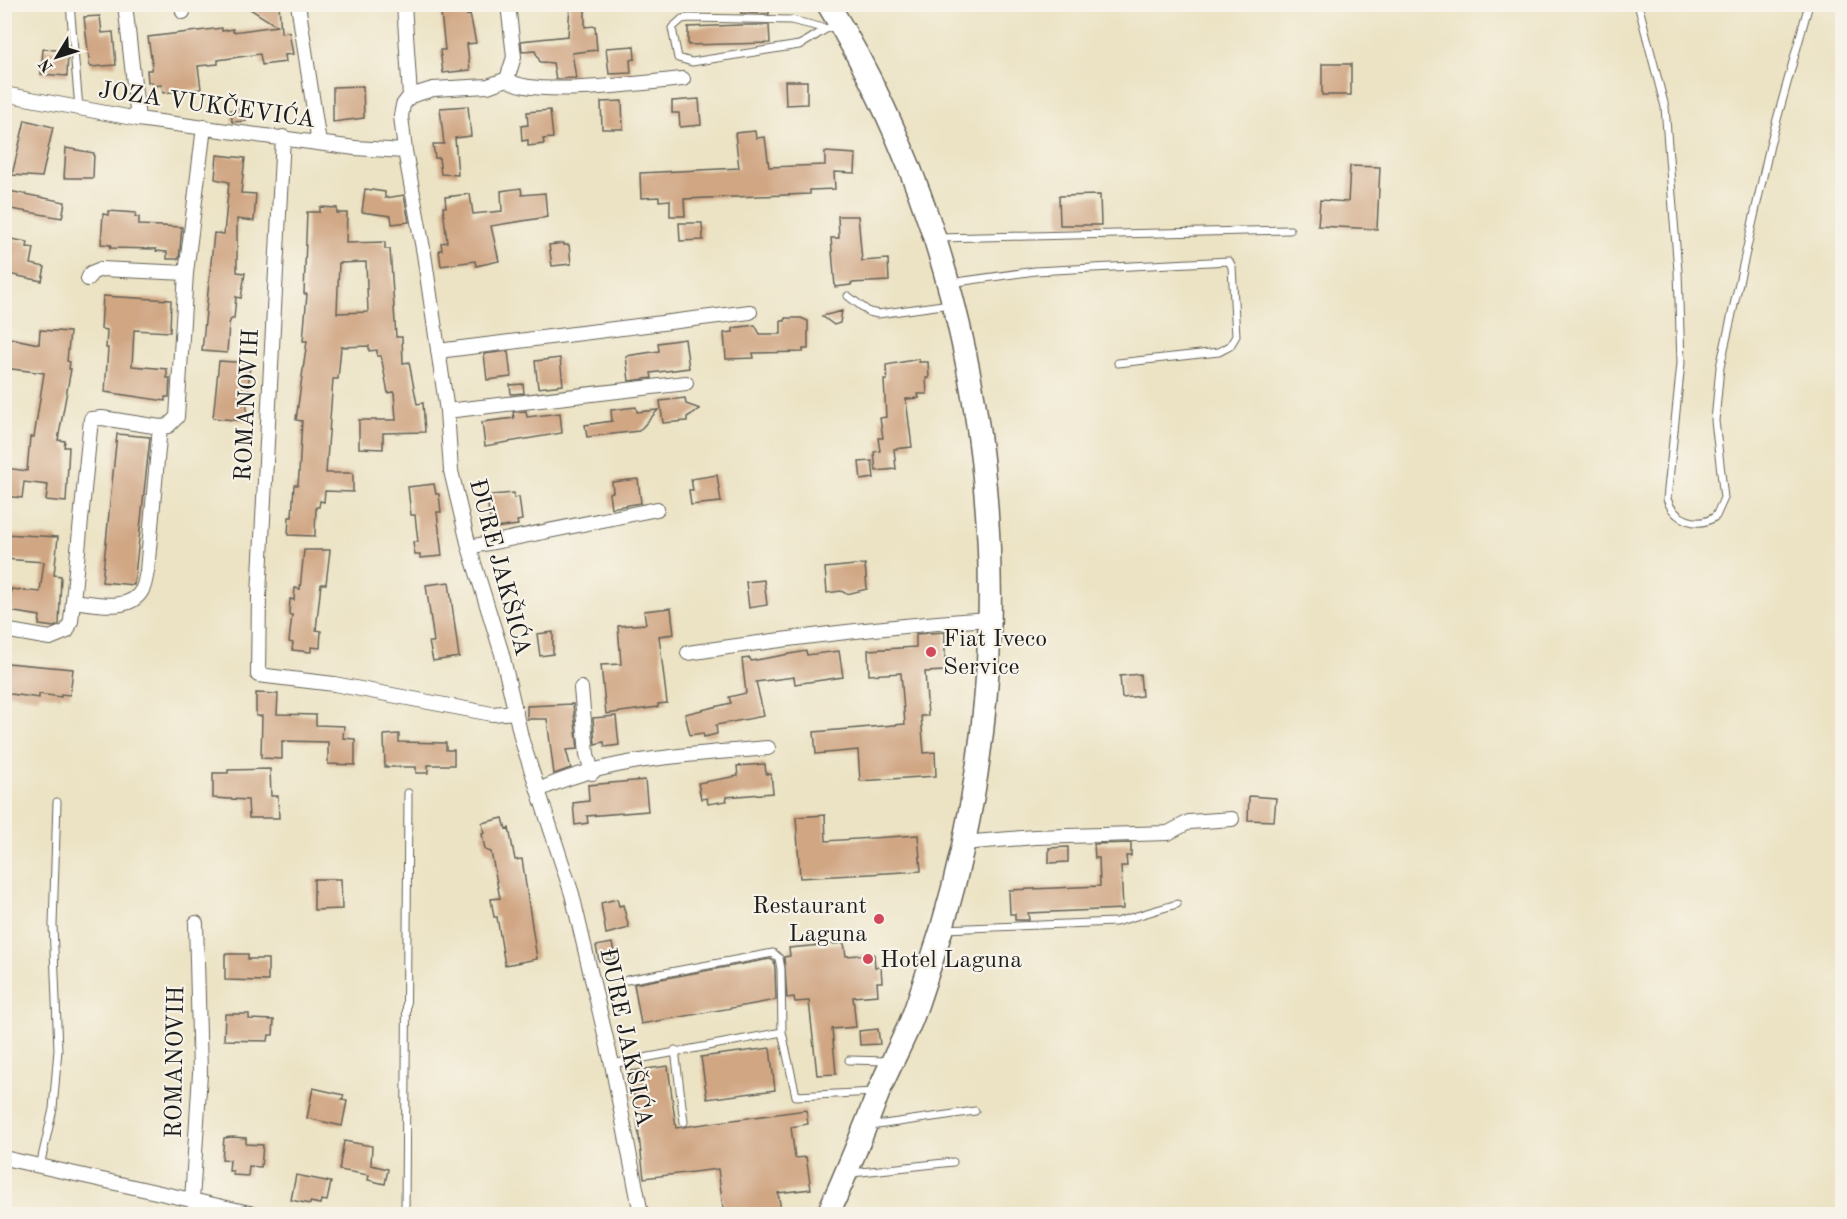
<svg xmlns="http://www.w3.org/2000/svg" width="1847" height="1219" font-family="'Old Standard TT',serif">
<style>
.building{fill:#d0a683;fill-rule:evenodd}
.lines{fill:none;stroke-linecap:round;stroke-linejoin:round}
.lane-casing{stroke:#656257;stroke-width:9}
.street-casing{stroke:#656257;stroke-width:16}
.primary-casing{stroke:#656257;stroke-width:25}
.lane{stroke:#fff;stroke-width:7}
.street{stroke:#fff;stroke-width:14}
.primary{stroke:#fff;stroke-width:22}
.poi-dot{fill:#d1495b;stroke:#f7f3e8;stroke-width:2}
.labels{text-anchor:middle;stroke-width:4.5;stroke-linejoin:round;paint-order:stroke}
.street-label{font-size:24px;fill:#1c1c1c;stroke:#f7f3e8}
.poi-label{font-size:24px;fill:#1c1c1c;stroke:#f7f3e8;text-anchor:start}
</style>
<rect width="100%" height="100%" fill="#f7f3e8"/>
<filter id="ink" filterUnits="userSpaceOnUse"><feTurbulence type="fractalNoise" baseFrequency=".0167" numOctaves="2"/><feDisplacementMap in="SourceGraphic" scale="12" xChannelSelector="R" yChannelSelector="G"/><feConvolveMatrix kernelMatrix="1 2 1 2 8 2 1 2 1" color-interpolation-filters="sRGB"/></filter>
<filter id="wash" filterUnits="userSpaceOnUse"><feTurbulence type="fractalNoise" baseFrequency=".008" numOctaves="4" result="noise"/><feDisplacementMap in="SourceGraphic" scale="24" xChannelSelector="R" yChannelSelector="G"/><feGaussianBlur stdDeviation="1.35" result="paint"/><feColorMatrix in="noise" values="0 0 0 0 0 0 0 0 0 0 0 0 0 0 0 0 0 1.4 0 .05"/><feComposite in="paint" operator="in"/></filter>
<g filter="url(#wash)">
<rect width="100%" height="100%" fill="#ece3c4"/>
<g id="blocks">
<path class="building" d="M242 4H279L281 33 289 32 293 54 285 55 286 62 262 65 260 54 218 60V64L198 66 201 89 163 93 162 85 153 86 152 82H148L147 70H151L152 64 148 37 222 28V31L233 29V32L277 26Z
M440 4H465L467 15 470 14 476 43 467 44 470 70 443 73 440 50H445Z
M570 4H585V27L595 26 597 50 572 53 576 78 556 79 553 63 540 62 535 51 522 52 521 41 568 36Z
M742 4H769V14L741 13Z
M100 16 102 33 113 32 116 65 90 67 84 17Z
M741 25H769L770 43 688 45V27Z
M634 46 635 59 630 60 631 73 609 74 606 48Z
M43 49 68 51 67 76 41 74Z
M1322 64H1351V95H1322Z
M785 81H807V104L786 105Z
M363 86 364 118 333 122V87Z
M699 99 701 125 680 127 679 113H672V101Z
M622 101 623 129H602L601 102Z
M468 106 471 136 455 138 458 175 441 174 439 158H435L433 144H444L440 108Z
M245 109 246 121 232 122 231 110Z
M550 110 553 138 543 139 544 144 528 146V140L522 141 521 126 528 125 527 112Z
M25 120 53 127 42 177 12 175Z
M755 131 756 138 765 137 769 167 825 165V152L856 154 855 173 834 172 835 189 810 190V194L684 199 685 216H670V200L659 201V197L641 198 640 173 739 168 735 133Z
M66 148 94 153 93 178H64Z
M217 155 245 158 241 193 256 194 254 221 237 219V272L245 273 241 298 236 297 234 319H231L229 324 227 353 202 351 214 233 224 234 229 182 215 179Z
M1350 166 1380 167 1377 229 1318 226 1320 200 1348 202Z
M521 188 522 195 545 193 547 217 491 226 499 261 476 266 475 261 441 266 439 250H442L441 243 447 242 443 207H446L445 197 470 194 473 214 502 211 501 191Z
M365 189 385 192V198L404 195 409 222 392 224 391 216 362 212Z
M9 191 65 202 62 218 5 208Z
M1100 195 1101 225H1060L1059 196Z
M320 207 337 208V213H347L346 243 385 242V249H390L396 337H402L403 363 409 362 417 404 423 403 425 432 383 433V449L359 448V420H396L394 392 388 393 381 356H377V350L369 351V346L341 347 338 379H333L326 473H353V492L325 491 324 502 320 501 319 507H316L315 536 288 535 289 517H292L294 485H298L299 473 302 421 296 420 307 341H303L307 294H304L307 212H320ZM366 262 368 312 337 313 339 263Z
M108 211 136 213 135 217H139V225L182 227 179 259H167V252L156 251V249L110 248 111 245 101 244 103 214 108 215Z
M838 216H858L862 261 888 259 889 281 851 283V285L835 287 831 238H839Z
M679 223H702L703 240 680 241Z
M11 239 28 242 27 247 34 248 31 264 45 267 42 281 8 274Z
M564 243V245H569L571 264 552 266 549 245Z
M103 296 171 300 170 332 134 330 132 366 167 369V378H170L169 397H165V401L105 392 108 348H106L107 330 101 329Z
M842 311 840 323 834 325 822 316Z
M785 318H801L808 321V349H803V352L753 353 754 358 726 359 724 333 733 332V328L755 325 760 334H781V321H785Z
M40 330 70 332 67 361 70 362 69 369H71L58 440 65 441 64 447H69L66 502 46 500 48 485 24 482 22 498 4 496 6 468 27 471 30 437H34L44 373 4 368V358L9 338 39 344Z
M685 339 689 368 651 373 652 378 629 381 626 356 659 351 658 343Z
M508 351 511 377 487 380 484 354Z
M560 358 563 385 538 388 535 361Z
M919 359V362H928L929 378H926L927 394H918L919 398 906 399 912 447 894 449 896 469 876 471 874 452 880 451 878 438H883L880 418 886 417 884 380H887L886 365Z
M219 361 250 363 246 421 213 418Z
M523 384 524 393 511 394 510 385Z
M685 398 686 404 700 409 687 417V421L663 423 660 401Z
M636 407 637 412 658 410 639 431 587 437 585 425 612 421 611 410Z
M526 411 527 417 560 413 562 433 485 446 482 422 514 418 513 412Z
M117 434 150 437 134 585 102 582Z
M872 461 874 478 861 480 859 462Z
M717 475 721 502 691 505 689 490H693L691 479Z
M638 479 641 503 611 508 609 493 613 492 612 482Z
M434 484 436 494H439L441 512H437L442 556 420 558V555H415L413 542H418L415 515H411L408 487Z
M514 493V498L519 497 522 520 517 521 518 525 495 528 494 520H490L488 506 492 505 491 495Z
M4 534 58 537 54 575 61 576 59 625 54 627 39 625 40 616 9 611 11 589 40 592 44 562 4 559Z
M304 550H330L326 584H321L316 630 321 631 320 648 311 647V652L292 650 293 643 289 642 292 615H289L290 599 294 600 295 588 300 589Z
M865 564 867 589 847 594 841 591 827 593 825 568Z
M764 580 767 605 749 608 746 582Z
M449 582 459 657 433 661 429 642H434L426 585Z
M671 608 674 634 659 636 667 703 658 704V707L606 714 601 665 621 664 618 626 646 624 644 611Z
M553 632V654L540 656 537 634Z
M945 632V671L925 672 928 716H921L924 753 935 752 936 776 860 781 858 750 816 754 814 732 905 724 901 673 869 675 868 650 916 647V634Z
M806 651 807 655 839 651 843 677 795 684 794 677 756 682 764 716 716 725 717 734 704 737 703 733 690 735 685 714 731 703 729 697 746 693 742 659 750 658 751 661Z
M7 663 73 669 70 695 61 694V697L39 694V698L4 693Z
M1140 674 1142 696 1122 698 1120 676Z
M256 693 278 694 277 714 316 715V725L344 726 343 738 355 739V765L328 764V742L282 741V759L261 758 262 716H256Z
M573 704 578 749 566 750 571 768 554 774 547 719H527V706Z
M616 716 619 745 605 747 604 742 595 744 593 718Z
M399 734V742L446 743V750H454V765H428V773H416V767H385L384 735Z
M765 764 766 774H771L773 793 726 797 727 801 708 804 707 798 701 799 698 783 738 776 737 766Z
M270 769 271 796H278L279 818H249L248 800 213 798V773H228V770Z
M645 780 648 811 587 816 588 823 575 825 573 803 589 801 588 785Z
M1249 796 1276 798 1274 821 1248 820Z
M825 815 826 841 918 835 921 871 800 878 796 817Z
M503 818 506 829 509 828 515 860 522 859 537 959 505 965 497 917H494L491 899 500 898 491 852 485 850 482 834 484 833 482 823Z
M1131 843V856H1126L1127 866H1121L1123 909 1028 913 1029 920H1015V914H1010L1009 890 1100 886 1099 858H1095L1094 844Z
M1068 847V862L1049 863V848Z
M314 879H341L342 909 314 910Z
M617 899 619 906 623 905 629 928 606 934 601 903Z
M612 943 615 958 599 961 596 946Z
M844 943 846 956 874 954 875 967H881L882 982H877L878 995 853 997 856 1027 832 1029 836 1074 817 1075 809 1001 795 1002 794 997 787 998 784 957 790 956 789 948Z
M225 954H248V959H268V981L225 980Z
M770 959 774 961 775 970 776 1000 641 1024 634 984Z
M225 1014H249V1019L274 1020 273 1035H269L268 1041 224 1040Z
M878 1029 880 1044 860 1045 859 1031Z
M770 1048 775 1090 707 1099 701 1057Z
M668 1066 676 1128 806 1110 808 1124 791 1127 795 1158 806 1157 811 1189 778 1193 782 1215H724L718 1169 644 1178 631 1071Z
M313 1088 344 1095 342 1100 347 1101 342 1126 307 1118Z
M232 1137 246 1138V1144L263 1145 261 1167 249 1166 248 1176 233 1175V1171H229L230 1160 222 1159 224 1138Z
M344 1141 372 1146 371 1165 388 1169 385 1184 368 1180 369 1175 339 1170Z
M296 1175 331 1182 327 1201 321 1200 320 1204 310 1202V1204L291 1200Z"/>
</g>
</g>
<g filter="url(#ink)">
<use href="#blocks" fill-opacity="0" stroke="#656257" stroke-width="1.5"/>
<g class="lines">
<defs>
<path id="lane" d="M70 4 79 108
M1638 4 1665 107 1678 271 1681 363 1667 499C1674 520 1698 529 1716 516L1724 498 1715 421 1720 367 1771 141 1809 4
M824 28 791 20 689 18 682 19 672 28 678 58 692 62 799 45C813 39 822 29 836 25
M938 238 1290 230
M950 283 1035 271 1229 261 1232 267 1236 336 1230 346 1219 352 1118 363
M848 296 869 312 878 314 950 304
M944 929 1116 922 1177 904
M627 980 773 953 779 958 781 969 782 1032
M675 1050 684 1122
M849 1060 887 1061
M612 1064 782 1032 796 1096 875 1092
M870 1126 975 1111
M40 1166 53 1109 58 1050 53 925 57 802
M852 1173 953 1162
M405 1214 408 793"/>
<path id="street" d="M125 4 138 119
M182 4 183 12
M298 4 319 143
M404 4 410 96
M508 4 514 57 507 79 488 86 433 89 410 96 403 105 401 116 405 151 424 254 447 411 451 471 469 547 502 654 522 741 572 894 612 1064 641 1214
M507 79C530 99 648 82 683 79
M4 94 138 119 355 148 405 151
M283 137 259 595 258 675 334 684 492 714 516 712
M88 279 91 273 101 269 186 273
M438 351 750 312
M447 411 686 383
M469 547 657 509
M73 601C94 603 130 613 142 590 145 585 146 576 147 571L160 427
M4 630 50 638 67 631 71 621 91 419 102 418 160 427 168 426 177 417 186 273 204 127
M688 653C788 638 887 626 989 619
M581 688 587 754 592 773
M539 790C609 757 692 755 768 748
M962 843 1035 837 1168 833 1189 822 1232 819
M4 1158 254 1214
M192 1201 200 1073 196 923"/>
<path id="primary" d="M828 1214C846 1174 863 1133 879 1091 889 1066 903 1042 913 1016 923 988 932 959 941 931 1033 626 995 277 828 4"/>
</defs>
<use href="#lane" class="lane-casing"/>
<use href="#street" class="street-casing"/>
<use href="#primary" class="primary-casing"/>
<use href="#lane" class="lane"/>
<use href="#street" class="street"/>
<use href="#primary" class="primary"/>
</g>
</g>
<g class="poi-dot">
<circle cx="931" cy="652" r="6"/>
<circle cx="879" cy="919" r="6"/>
<circle cx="868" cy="959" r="6"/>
</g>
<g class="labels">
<g class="street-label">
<text transform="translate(207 104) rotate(8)" y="8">JOZA VUKČEVIĆA</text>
<text transform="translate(246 405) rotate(-87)" y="8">ROMANOVIH</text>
<text transform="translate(501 567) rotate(75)" y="8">ĐURE JAKŠIĆA</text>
<text transform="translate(627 1037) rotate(78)" y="8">ĐURE JAKŠIĆA</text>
<text transform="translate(174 1062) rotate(-89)" y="8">ROMANOVIH</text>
</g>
<g class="poi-label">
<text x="943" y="646">Fiat Iveco<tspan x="943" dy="28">Service</tspan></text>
<text x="867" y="913" text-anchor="end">Restaurant<tspan x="867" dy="28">Laguna</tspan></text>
<text x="880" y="967">Hotel Laguna</text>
</g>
</g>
<rect width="1847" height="1219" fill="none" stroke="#f7f3e8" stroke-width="24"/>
<g transform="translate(57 57) rotate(232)" stroke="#f7f3e8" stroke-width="4.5" paint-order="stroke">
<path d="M0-4.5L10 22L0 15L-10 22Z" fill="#1c1c1c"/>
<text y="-9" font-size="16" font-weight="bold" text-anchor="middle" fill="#1c1c1c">N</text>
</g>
</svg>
